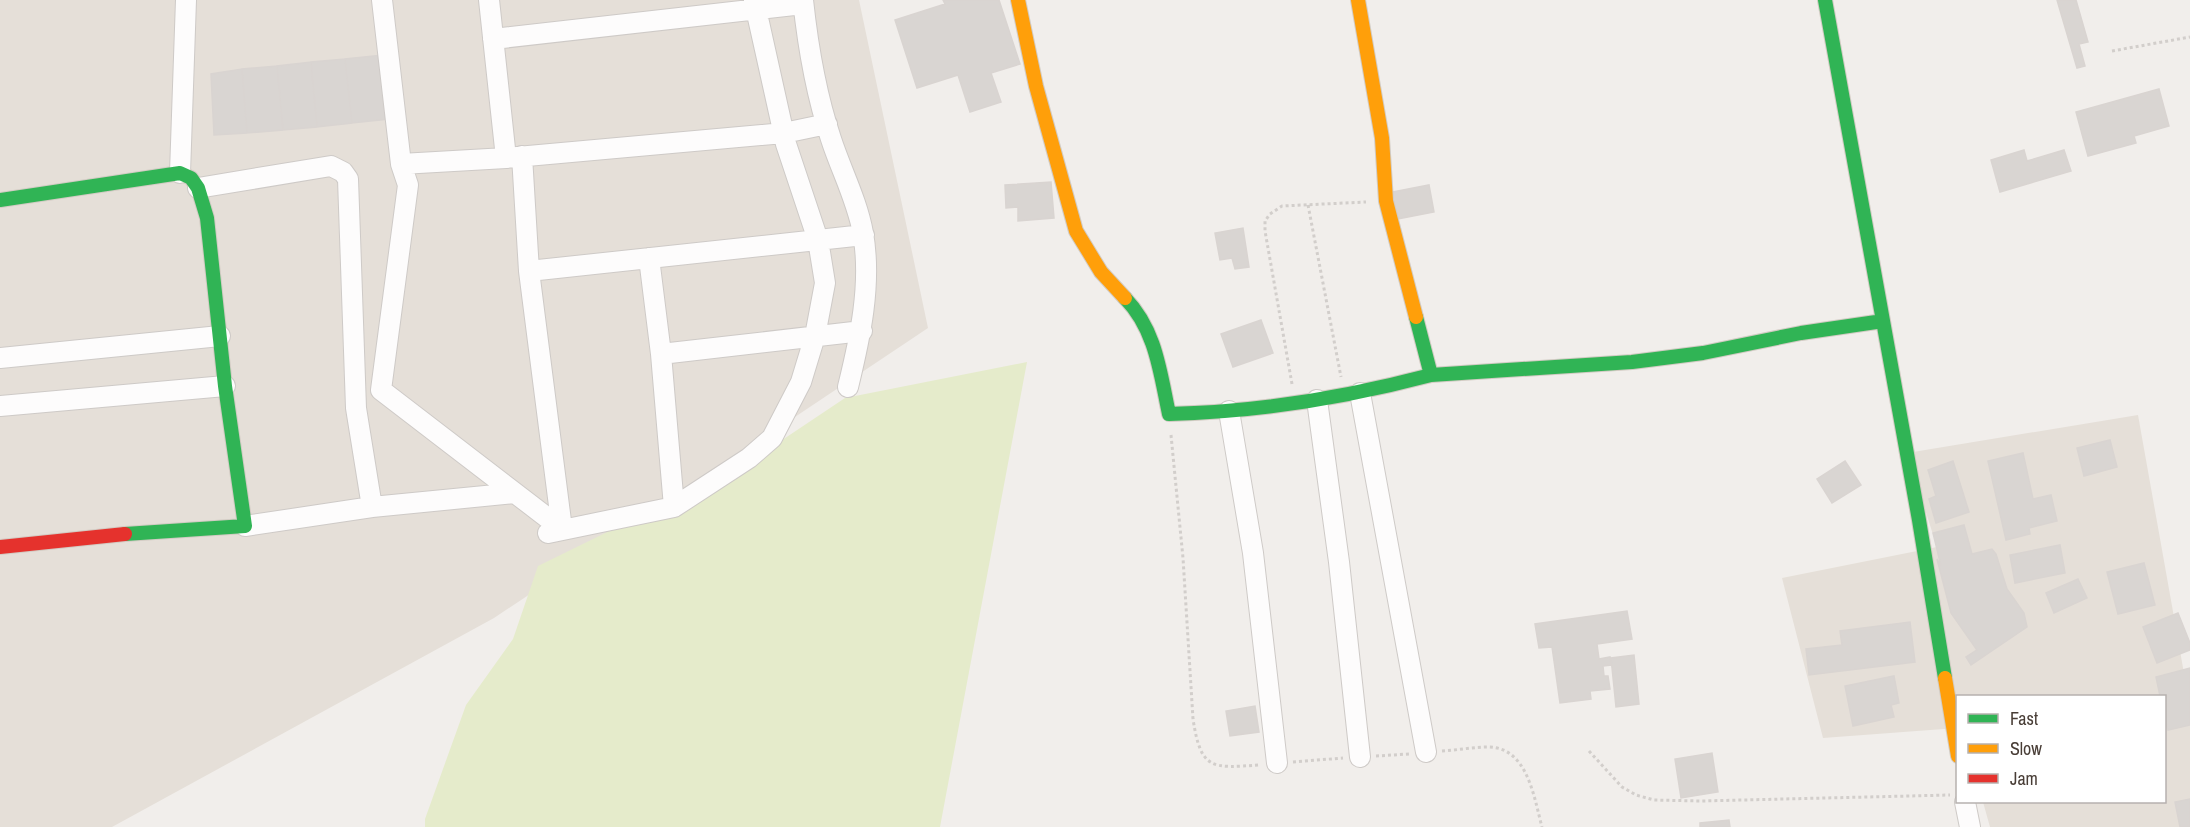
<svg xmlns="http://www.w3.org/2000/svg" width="2190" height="827" font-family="'Archivo Narrow',sans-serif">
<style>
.residential{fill:#e5dfd8}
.green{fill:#e5ebcb}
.building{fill:#d9d5d2;stroke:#d9d4d1;stroke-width:1.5}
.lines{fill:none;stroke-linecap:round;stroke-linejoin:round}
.street-casing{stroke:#cecac7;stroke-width:22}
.fast-casing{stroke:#d2cbc3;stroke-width:16}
.slow-casing{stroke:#d2cbc3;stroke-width:16}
.jam-casing{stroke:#d2cbc3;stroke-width:16}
.path{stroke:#d2cecb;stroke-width:3;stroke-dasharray:3 3;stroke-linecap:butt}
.street{stroke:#fdfcfc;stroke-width:20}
.fast{stroke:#30b455;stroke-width:14}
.slow{stroke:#ff9f0a;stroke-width:14}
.jam{stroke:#e5322d;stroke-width:14}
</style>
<rect width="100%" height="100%" fill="#f1eeeb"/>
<path class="residential" d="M0 0H859L928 328 494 618 112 827H0Z
M2138 415 2190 707V827H1990L1983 802H2164V696H1958L1957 728 1823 738 1782 578 1937 547 1907 453Z"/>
<path class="green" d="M1027 362 940 827H425V819L466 705 513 639 538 566 748 463 845 398Z"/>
<path class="building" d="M943 0H999L1020 64 991 73 1001 102 970 112 958 75 917 88 895 20 945 4Z
M2057 0H2076L2088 42 2079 44 2085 66 2077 68Z
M383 55 389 119 352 123 345 59Z
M345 59 352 123 317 127 311 62Z
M311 62 317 127 283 130 277 66Z
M277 66 283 130 247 133 242 69Z
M242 69 247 133 214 135 211 74Z
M2159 89 2169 126 2134 136 2136 143 2088 156 2076 112Z
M2024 150 2027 161 2064 150 2071 171 2000 192 1991 160Z
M1051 182 1054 218 1018 221V207L1006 208 1005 185Z
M1429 185 1434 212 1392 220 1387 193Z
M1243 228 1249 267 1235 269 1232 258 1220 260 1215 233Z
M1261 320 1273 353 1233 367 1221 334Z
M2110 440 2117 467 2084 476 2077 448Z
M2023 453 2033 499 2051 495 2057 521 2029 528 2030 534 2006 540 1988 461Z
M1845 461 1861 485 1832 503 1817 479Z
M1953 461 1969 512 1936 523 1929 499 1936 496 1928 470Z
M1964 525 1972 554 1992 549 1996 554 2007 589 2024 613 2027 627 1971 665 1966 657 1977 650 1951 613 1937 559 1941 566 1933 533Z
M2060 545 2065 573 2015 583 2010 555Z
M2144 563 2155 605 2118 614 2107 572Z
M2078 579 2087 598 2054 613 2046 593Z
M1627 611 1632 639 1597 644 1599 659 1610 657 1611 665 1603 666 1604 676H1608L1610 689 1590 691 1591 699 1560 703 1552 647 1539 648 1535 624Z
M2178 613 2190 643V650L2157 663 2143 627Z
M1910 622 1915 662 1809 675 1806 649 1842 645 1840 631Z
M1634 655 1639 704 1616 707 1611 658Z
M2190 668V725L2168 730 2164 715V696H2160L2156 677Z
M1894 676 1899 703 1891 705 1894 717 1853 726 1845 686Z
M1255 706 1259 732 1230 736 1226 711Z
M1712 753 1718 792 1681 798 1675 759Z
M2190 799V827H2180L2175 802Z
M1729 820 1730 827H1700V823Z"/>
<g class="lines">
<defs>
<path id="street" d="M382 0 401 164 408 185 381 390 562 529
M489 0 506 158
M803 0C808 47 816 94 831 139 841 170 857 200 863 233 872 284 860 338 848 387
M493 39 803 4
M522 156 529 271 562 529
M401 164 506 158 784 133 827 124
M180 173 186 0
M198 188 331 166 343 172 348 179 356 408 372 507
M649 258 661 354 674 507
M529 271 864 235
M661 354 862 331
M0 358 220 336
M1360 393 1426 752
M1317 400 1339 562 1360 757
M0 406 225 386
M1229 411 1253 553 1277 763
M245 526 372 507 515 493
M548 533 674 507 749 458 772 438 801 382 815 336 825 283 818 240 786 144 754 0
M1965 802 1970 827"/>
<path id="fast" d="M1825 0 1919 520 1945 678
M0 200 180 173 191 178 198 188 207 218 225 386 245 526 125 534
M1125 298C1156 330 1160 372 1169 414 1259 412 1344 398 1431 375
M1416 317 1431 375 1632 362 1703 353 1801 333 1883 321"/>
<path id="slow" d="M1018 0 1036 86 1076 231 1101 272 1125 298
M1358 0 1382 138 1386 201 1416 317
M1945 678 1958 756"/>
<path id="jam" d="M0 547 125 534"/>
</defs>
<use href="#street" class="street-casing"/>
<use href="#fast" class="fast-casing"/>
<use href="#slow" class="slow-casing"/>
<use href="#jam" class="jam-casing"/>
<path class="path" d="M2112 51 2190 37
M1308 205 1341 377
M1292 384 1265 231V221L1270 214 1282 206 1366 202
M1171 435 1183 558 1193 719C1201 771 1212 768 1259 765
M1442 751C1458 750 1474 747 1489 747 1528 748 1534 798 1542 827
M1589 751 1622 787 1636 795 1654 800 1701 801 1950 795
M1376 756 1409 754
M1293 762 1343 758"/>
<use href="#street" class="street"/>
<use href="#fast" class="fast"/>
<use href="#slow" class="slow"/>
<use href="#jam" class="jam"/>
</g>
<rect x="1956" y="695" width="210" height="108" fill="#ffffff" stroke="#b6b1af" stroke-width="1.5"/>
<rect x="1968" y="714" width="30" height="9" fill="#30b455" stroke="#b6b1af" stroke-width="1.5"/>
<text x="2010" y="725" font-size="18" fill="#483d36">Fast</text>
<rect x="1968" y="744" width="30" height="9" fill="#ff9f0a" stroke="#b6b1af" stroke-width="1.5"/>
<text x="2010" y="755" font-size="18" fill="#483d36">Slow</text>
<rect x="1968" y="774" width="30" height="9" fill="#e5322d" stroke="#b6b1af" stroke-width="1.5"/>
<text x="2010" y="785" font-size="18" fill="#483d36">Jam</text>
</svg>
